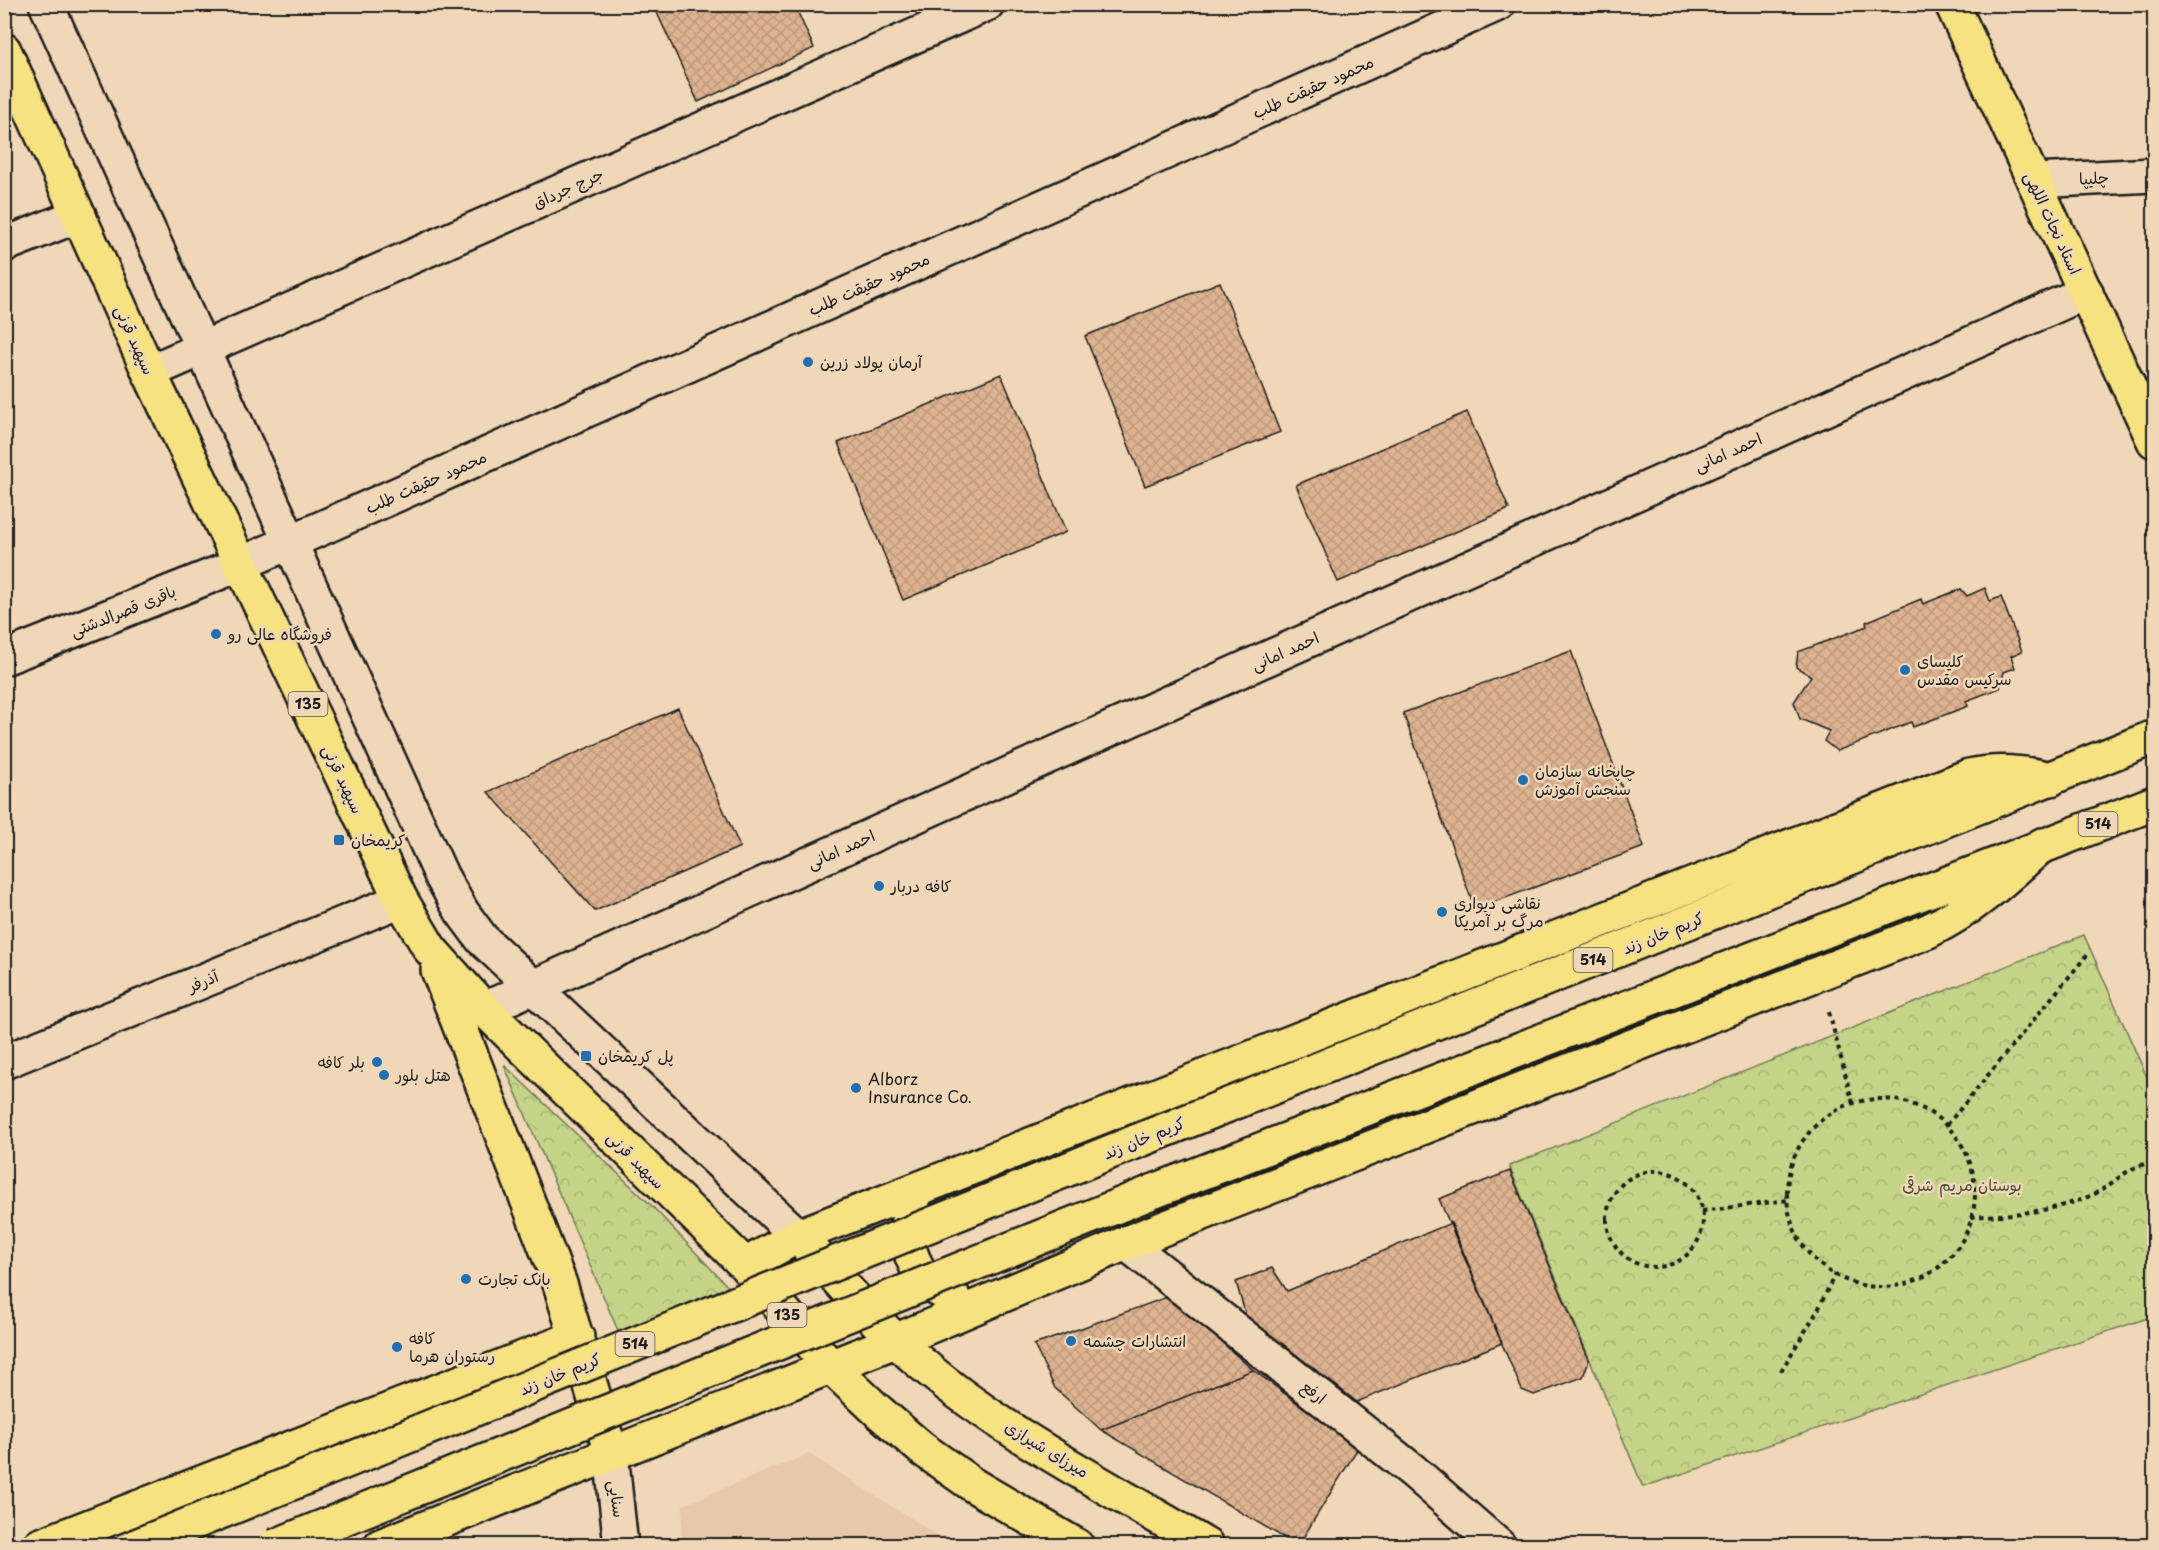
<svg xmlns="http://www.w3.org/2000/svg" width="2159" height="1550" font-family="'Playpen Sans','Playpen Sans Arabic',sans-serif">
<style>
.built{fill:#e7c8a9}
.forest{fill:url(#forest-crowns);stroke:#707852;stroke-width:1.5}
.building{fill:url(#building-cross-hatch);stroke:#1c1c1c;stroke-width:1.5}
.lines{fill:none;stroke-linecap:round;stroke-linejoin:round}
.minor-casing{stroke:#1c1c1c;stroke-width:38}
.major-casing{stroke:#1c1c1c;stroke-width:38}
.path{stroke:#1c1c1c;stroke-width:4;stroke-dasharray:4.5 4.5;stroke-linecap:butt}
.minor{stroke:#f0d7b8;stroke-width:33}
.major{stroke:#f7e281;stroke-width:33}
.major-bridge-casing{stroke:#1c1c1c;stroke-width:38;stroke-linecap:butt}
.major-bridge{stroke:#f7e281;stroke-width:33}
.poi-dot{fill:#1f6fb2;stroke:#f0d7b8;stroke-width:2}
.labels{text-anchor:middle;stroke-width:5;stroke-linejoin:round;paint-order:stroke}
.shield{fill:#f0d7b8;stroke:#5c544b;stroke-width:1.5}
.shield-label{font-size:15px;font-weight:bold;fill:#1c1c1c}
.street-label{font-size:16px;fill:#1c1c1c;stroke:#f0d7b8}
.poi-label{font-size:16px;fill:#1c1c1c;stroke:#f0d7b8;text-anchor:start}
.park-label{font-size:16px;fill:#464a37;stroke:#f0d7b8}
</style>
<defs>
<pattern id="forest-crowns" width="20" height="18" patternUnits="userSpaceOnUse" patternTransform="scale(1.5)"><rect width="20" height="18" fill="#c5d488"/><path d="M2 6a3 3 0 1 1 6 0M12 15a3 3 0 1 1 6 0" fill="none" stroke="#a9b575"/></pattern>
<pattern id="building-cross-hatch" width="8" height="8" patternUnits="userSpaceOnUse" patternTransform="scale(1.5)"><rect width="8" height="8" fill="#deb391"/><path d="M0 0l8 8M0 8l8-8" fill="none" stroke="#be997c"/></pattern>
</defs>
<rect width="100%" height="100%" fill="#f0d7b8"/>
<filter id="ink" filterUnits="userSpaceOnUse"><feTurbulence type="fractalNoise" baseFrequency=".0167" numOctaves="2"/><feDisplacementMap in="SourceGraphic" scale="12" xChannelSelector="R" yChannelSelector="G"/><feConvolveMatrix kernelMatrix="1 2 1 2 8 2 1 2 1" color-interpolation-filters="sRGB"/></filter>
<g filter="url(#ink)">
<path class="built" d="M809 1454 953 1545H681L683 1505Z"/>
<path class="forest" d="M2084 935 2154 1093V1316L1643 1487 1509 1166Z
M504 1065 652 1206 729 1288 619 1333Z"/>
<path class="building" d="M653 4H794L814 48 698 102Z
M1220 282 1280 432 1145 486 1085 336Z
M1001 374 1066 532 903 600 838 443Z
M1467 412 1509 509 1338 582 1296 485Z
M1985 588 1990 601 2001 597 2022 651 2011 656 2015 668 2004 672 2000 688 1966 701 1968 706 1913 727 1911 722 1837 751 1824 741 1829 731 1800 719 1794 702 1811 676 1796 667 1798 652 1867 626 1866 622 1921 599 1923 604 1961 589 1967 596Z
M1571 651 1644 847 1475 909 1403 713Z
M678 708 740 847 595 911 488 792Z
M1510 1171 1589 1360 1583 1377 1534 1395 1522 1390 1439 1199Z
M1451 1223 1502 1343 1357 1402 1246 1316 1236 1282 1272 1268 1287 1291Z
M1170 1296 1253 1370 1101 1430 1055 1388 1034 1345Z
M1253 1370 1358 1448 1298 1546 1101 1430Z"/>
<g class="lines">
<defs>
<path id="minor" d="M46 4 442 877 462 912 482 939 798 1236
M2034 181 2154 175
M4 245 79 215
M149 372 987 4
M4 658 241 564 1498 4
M484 1009 2086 292
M4 1062 401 900
M1126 1243 1413 1471 1499 1546
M611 1453 621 1546"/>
<path id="major" d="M1952 4 2154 441
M4 50 149 372 401 900 430 949 484 1009 745 1265 829 1365 878 1411 921 1448 973 1485 1077 1546
M438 970 560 1284 608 1443
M1135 1142 2154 737
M1152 1192 2154 803
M913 1206C896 1236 918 1290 952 1294
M807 1246C844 1286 880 1329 922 1364 1004 1434 1114 1490 1207 1546
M745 1265 798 1236 1969 776C1998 770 2022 772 2051 779
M39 1546 577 1337
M380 1546 895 1341 1126 1243 1928 931C1972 910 2006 878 2042 845"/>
</defs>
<use href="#minor" class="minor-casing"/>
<use href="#major" class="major-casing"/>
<path class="path" d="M1829 1012 1853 1104
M1787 1193a94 94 0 1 1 188 0a94 94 0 1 1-188 0Z
M1947 1125 2087 955
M1607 1219a48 48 0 1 1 96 0a48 48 0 1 1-96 0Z
M1702 1211 1788 1200
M1971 1217C2015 1214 2049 1213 2090 1196 2112 1187 2129 1163 2154 1163
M1781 1371 1818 1310 1835 1274"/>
<use href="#minor" class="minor"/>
<use href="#major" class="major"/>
<defs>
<path id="major-bridge" d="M136 1546 1135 1142
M275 1546 1152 1192"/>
</defs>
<use href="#major-bridge" class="major-bridge-casing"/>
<use href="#major-bridge" class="major-bridge"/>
</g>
</g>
<g class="poi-dot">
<circle cx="808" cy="362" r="6"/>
<circle cx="216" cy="634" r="6"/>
<circle cx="1905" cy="670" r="6"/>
<circle cx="1523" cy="780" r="6"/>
<rect x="333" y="834" width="12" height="12" rx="3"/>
<circle cx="879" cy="886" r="6"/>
<circle cx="1442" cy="912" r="6"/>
<rect x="580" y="1050" width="12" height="12" rx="3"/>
<circle cx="377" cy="1062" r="6"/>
<circle cx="384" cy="1075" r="6"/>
<circle cx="856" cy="1088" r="6"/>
<circle cx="466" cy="1279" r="6"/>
<circle cx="1071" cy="1341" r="6"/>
<circle cx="397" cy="1347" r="6"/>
</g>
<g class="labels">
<g class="shield">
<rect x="288.5" y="692" width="39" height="24" rx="4.5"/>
<rect x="2078.5" y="812" width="39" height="24" rx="4.5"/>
<rect x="1573.5" y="948" width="39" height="24" rx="4.5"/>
<rect x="767.5" y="1303" width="39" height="24" rx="4.5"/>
<rect x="615.5" y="1332" width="39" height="24" rx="4.5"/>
</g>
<g class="shield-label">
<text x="308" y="709">135</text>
<text x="2098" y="829">514</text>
<text x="1593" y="965">514</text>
<text x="787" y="1320">135</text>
<text x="635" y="1349">514</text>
</g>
<g class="street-label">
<text transform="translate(1313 87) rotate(-24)" y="6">محمود حقیقت طلب</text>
<text transform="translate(2094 178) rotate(-3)" y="6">چلیپا</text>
<text transform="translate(568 188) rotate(-24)" y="6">جرج جرداق</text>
<text transform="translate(2053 223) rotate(65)" y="6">استاد نجات اللهی</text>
<text transform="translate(869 284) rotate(-24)" y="6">محمود حقیقت طلب</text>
<text transform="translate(135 340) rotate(66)" y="6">سپهبد قرنی</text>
<text transform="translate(1728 452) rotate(-24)" y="6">احمد امانی</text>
<text transform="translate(426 482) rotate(-24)" y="6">محمود حقیقت طلب</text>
<text transform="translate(123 611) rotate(-22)" y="6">باقری قصرالدشتی</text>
<text transform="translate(1285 651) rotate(-24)" y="6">احمد امانی</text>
<text transform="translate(343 779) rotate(65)" y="6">سپهبد قرنی</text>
<text transform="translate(841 849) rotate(-24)" y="6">احمد امانی</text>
<text transform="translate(1663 933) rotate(-22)" y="6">کریم خان زند</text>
<text transform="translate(203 981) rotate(-22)" y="6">آذرفر</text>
<text transform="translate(1144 1138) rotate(-22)" y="6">کریم خان زند</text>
<text transform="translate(636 1160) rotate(45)" y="6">سپهبد قرنی</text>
<text transform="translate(560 1374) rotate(-22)" y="6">کریم خان زند</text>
<text transform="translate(1314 1392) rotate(39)" y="6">ارفع</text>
<text transform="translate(1047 1449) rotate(31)" y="6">میرزای شیرازی</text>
<text transform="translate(617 1499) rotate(82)" y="6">سنایی</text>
</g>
<g class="poi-label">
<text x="820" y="368">آرمان پولاد زرین</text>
<text x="228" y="640">فروشگاه عالی رو</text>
<text x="1917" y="667">کلیسای<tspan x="1917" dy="18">سرکیس مقدس</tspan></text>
<text x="1535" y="777">چاپخانه سازمان<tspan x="1535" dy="18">سنجش آموزش</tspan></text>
<text x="351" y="846">کریمخان</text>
<text x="891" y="892">کافه دربار</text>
<text x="1454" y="909">نقاشی دیواری<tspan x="1454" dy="18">مرگ بر آمریکا</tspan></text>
<text x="598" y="1062">پل کریمخان</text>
<text x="365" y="1068" text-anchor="end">بلر کافه</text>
<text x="396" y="1081">هتل بلور</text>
<text x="868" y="1085">Alborz<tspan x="868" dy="18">Insurance Co.</tspan></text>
<text x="478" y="1285">بانک تجارت</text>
<text x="409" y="1344">کافه<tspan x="409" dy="18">رستوران هرما</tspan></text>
<text x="1083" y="1347">انتشارات چشمه</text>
</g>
<g class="park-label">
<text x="1962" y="1191">بوستان مریم شرقی</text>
</g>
</g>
<rect width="2159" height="1550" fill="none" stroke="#f0d7b8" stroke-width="24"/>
<rect x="12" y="12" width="2135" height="1526" fill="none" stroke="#1c1c1c" stroke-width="2" filter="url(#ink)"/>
</svg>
